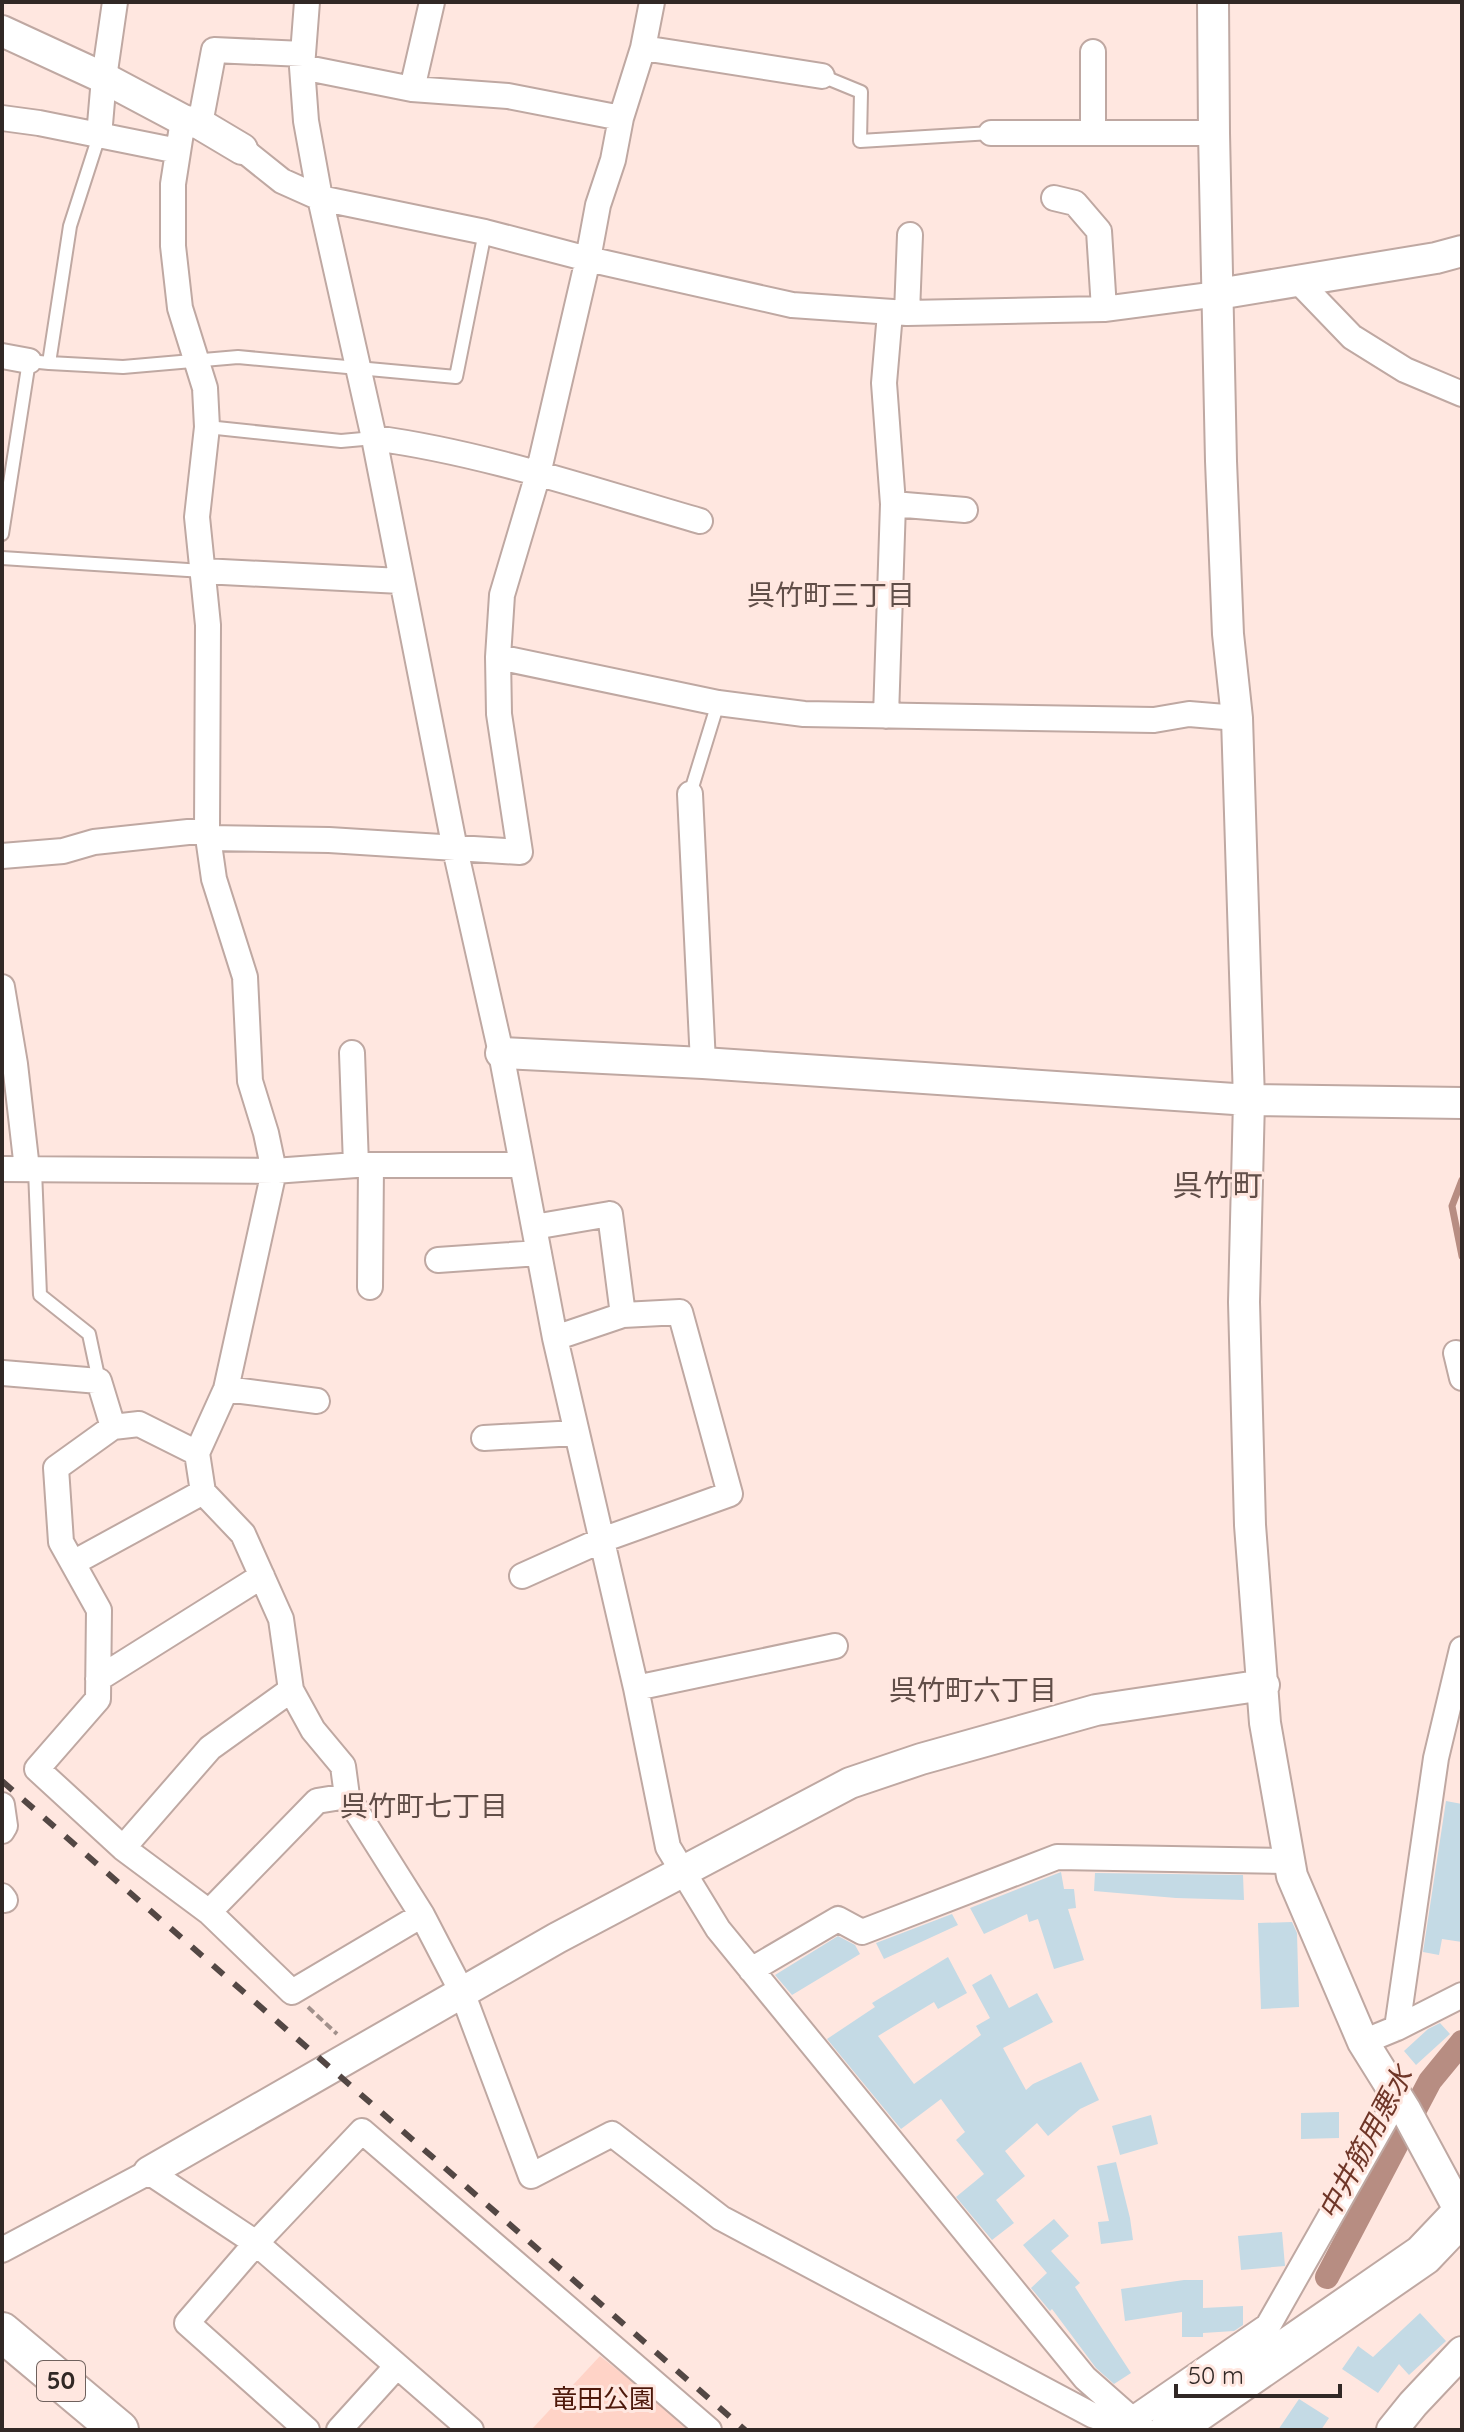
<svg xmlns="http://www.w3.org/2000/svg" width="1464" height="2432" font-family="Quicksand,'Noto Sans JP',sans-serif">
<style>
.green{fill:#ffd3c7}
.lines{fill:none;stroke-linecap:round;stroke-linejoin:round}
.stream{stroke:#b78d82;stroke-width:7}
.canal{stroke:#b78d82;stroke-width:24}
.building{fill:#c4dae5}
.service-casing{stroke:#bfa8a2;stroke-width:16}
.minor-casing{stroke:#bfa8a2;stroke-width:28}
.tertiary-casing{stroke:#bfa8a2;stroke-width:34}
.primary-casing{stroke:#bfa8a2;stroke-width:42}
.trunk-casing{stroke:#bfa8a2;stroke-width:44}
.path{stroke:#a1908b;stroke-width:4;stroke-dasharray:8 4;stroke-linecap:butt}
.service{stroke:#fff;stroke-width:12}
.minor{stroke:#fff;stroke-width:24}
.tertiary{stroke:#fff;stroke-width:30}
.primary{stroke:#fff;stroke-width:38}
.trunk{stroke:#fff;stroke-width:40}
.rail{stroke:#534744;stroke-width:6;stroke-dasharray:14 14;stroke-linecap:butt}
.labels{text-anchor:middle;stroke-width:6;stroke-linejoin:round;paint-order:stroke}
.shield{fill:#ffe7e0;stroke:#6f615d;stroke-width:2}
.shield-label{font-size:24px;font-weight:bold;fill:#312825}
.park-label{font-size:26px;fill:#4e190b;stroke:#ffe7e0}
.neighbourhood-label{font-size:28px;fill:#614e48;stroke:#ffe7e0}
.water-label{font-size:28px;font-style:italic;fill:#6f3628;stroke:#ffe7e0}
.quarter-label{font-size:30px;fill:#614e48;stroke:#ffe7e0}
</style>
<rect width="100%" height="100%" fill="#ffe7e0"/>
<path class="green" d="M600 2356 693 2430H531Z"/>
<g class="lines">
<path class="stream" d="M1462 1180 1452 1206 1462 1256"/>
<path class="canal" d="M1327 2277 1430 2081 1462 2042"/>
</g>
<path class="building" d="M1446 1801 1462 1804V1942L1442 1939 1439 1955 1423 1952Z
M1061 1872 1064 1889H1074L1076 1908 1068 1909 1084 1960 1054 1969 1038 1919 1029 1922 1027 1914 984 1934 970 1908Z
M1095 1873 1243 1875 1244 1900 1176 1898 1094 1891Z
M952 1914 958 1925 884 1959 876 1943Z
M1292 1922 1297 1933 1299 2007 1261 2009 1258 1923Z
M838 1936 855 1945 860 1954 792 1995 775 1975Z
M948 1957 967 1993 938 2009 934 2002 878 2036 914 2084 981 2035 976 2026 990 2018 972 1985 991 1974 1009 2008 1037 1993 1053 2022 1003 2048 1026 2090 1033 2084 1081 2062 1099 2100 1080 2109 1048 2136 1037 2123 1005 2151 1025 2176 996 2200 1014 2223 992 2240 956 2197 984 2174 956 2140 965 2132 941 2099 901 2129 827 2039 875 2007 872 2003Z
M1440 2023 1450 2034 1416 2065 1404 2051 1428 2029Z
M1339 2112V2138L1301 2139V2113Z
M1151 2115 1158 2144 1120 2155 1112 2126Z
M1116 2162 1130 2218 1133 2240 1101 2244 1098 2222 1109 2221 1097 2166Z
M1054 2219 1069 2236 1051 2251 1080 2283 1075 2287 1131 2373 1114 2384 1096 2368 1052 2309 1050 2311 1031 2288 1047 2273 1023 2245Z
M1282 2232 1285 2266 1241 2270 1238 2236Z
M1184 2280H1203V2308L1243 2306V2325L1234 2331 1203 2333V2337H1182V2312L1125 2321 1121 2289Z
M1420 2313 1446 2341 1409 2375 1399 2364 1378 2393 1342 2369 1358 2346 1373 2357Z
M1299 2399 1329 2418 1321 2430H1278Z"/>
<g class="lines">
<defs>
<path id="service" d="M822 76 861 92 860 141 991 133
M49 363 123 367 238 357 456 377 485 232
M207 427 341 441 374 438
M2 534 29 361 49 363 70 226 99 136
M2 558 203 571
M690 794 718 703
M35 1170 40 1295 89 1334 99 1381"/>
<path id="minor" d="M307 2 302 67 306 121 320 198 374 438 455 849 501 1053 555 1338 636 1688 668 1847 718 1929 1085 2378 1144 2430
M643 48 822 76
M302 67 412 89 508 96 621 118
M412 89 432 2
M2 118 39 123 178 151
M183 120 173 184V246L180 308 205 388 207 427 197 517 208 625 207 830 214 879 245 977 250 1081 266 1133 274 1171 226 1389 197 1453
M200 124 214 50 303 54
M1093 131V52
M991 133H1214
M99 136 104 78 115 2
M242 149 282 181 320 198 485 232 588 259 792 305 907 313 1104 309 1218 294
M1054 198 1075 203 1099 231 1104 309
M1298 281 1352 337 1405 370 1462 394
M907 313 910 235
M2 356 29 361
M374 438C485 453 592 490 700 521
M893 504 965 510
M203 571 401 581
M498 657 718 703 804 714 1154 720 1189 714 1237 718
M886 716 893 504 884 383 890 313
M690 794 703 1063
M208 838 329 840 520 852 499 714 498 657 502 595 538 474 588 259 598 205 613 160 621 118 643 48 652 2
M2 856 63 851 94 842 207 830
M2 987 15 1064 27 1169
M352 1053 356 1165
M2 1169 274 1171 356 1165H522
M438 1260 539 1253
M370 1287 371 1165
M555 1338 623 1315
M1456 1353 1462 1378
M3 1373 99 1381 113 1427
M226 1389 317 1401
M484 1438 577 1433
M73 1563 203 1492 197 1453 139 1424 113 1427 56 1468 61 1542 99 1610 98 1699 37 1769 123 1848 209 1912
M522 1576 602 1540 730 1494 680 1312 623 1315 610 1214 534 1227
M98 1679 262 1576
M636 1688 835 1646
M291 1690 313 1730 343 1766 347 1796
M2 1805 5 1826 2 1831
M123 1848 210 1748 291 1690 281 1619 243 1534 203 1492
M2 1896 5 1900
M422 1915 292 1992 209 1912 317 1801 347 1796 422 1915 462 1992 531 2176 612 2134 721 2218 1092 2415 1138 2430
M751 1970 838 1919 862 1932 1057 1857 1289 1861
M1397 2028 1462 1995
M1363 2042 1397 2028 1436 1758 1462 1649
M2 2250 149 2172 256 2243 187 2323 307 2430
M1133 2419 1268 2326 1398 2097
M339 2430 397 2366
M471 2430 256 2243 362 2131 709 2430"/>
<path id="tertiary" d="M1213 2 1214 133 1221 461 1228 634 1237 718 1249 1100 1244 1302 1250 1525 1265 1723 1292 1876 1363 2042 1406 2111 1462 2215
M2 31 104 78 183 120 200 124 242 149
M1218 294 1436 258 1462 251
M501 1053 703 1063 1249 1100 1462 1103
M149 2172 557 1938 850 1783 921 1759 1096 1710 1264 1685
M1392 2430 1413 2404 1462 2352"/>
<path id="primary" d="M2 2332 119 2430"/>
<path id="trunk" d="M1170 2430 1423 2255 1462 2214"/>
</defs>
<use href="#service" class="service-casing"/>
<use href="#minor" class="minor-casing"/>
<use href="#tertiary" class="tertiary-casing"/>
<use href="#primary" class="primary-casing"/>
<use href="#trunk" class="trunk-casing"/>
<path class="path" d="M308 2007 337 2034"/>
<use href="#service" class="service"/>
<use href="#minor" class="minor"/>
<use href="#tertiary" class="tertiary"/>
<use href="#primary" class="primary"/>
<use href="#trunk" class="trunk"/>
<path class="rail" d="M2 1781 745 2430"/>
</g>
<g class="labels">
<rect class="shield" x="37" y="2361" width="48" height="40" rx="6"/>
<g class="shield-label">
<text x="61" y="2389">50</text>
</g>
<g class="park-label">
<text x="603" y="2408">竜田公園</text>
</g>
<g class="neighbourhood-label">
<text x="831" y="605">呉竹町三丁目</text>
<text x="973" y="1700">呉竹町六丁目</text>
<text x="424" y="1816">呉竹町七丁目</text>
</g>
<g class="water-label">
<text transform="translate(1365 2143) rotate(-62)" y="10">中井筋用悪水</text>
</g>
<g class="quarter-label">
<text x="1218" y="1196">呉竹町</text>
</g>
</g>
<rect width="1464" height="2432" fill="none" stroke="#312825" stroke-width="8"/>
<path d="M1176 2384v12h164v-12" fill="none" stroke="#312825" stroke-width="4"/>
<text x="1188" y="2384" font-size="24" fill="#312825" stroke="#ffe7e0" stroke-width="6" paint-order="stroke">50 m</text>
</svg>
